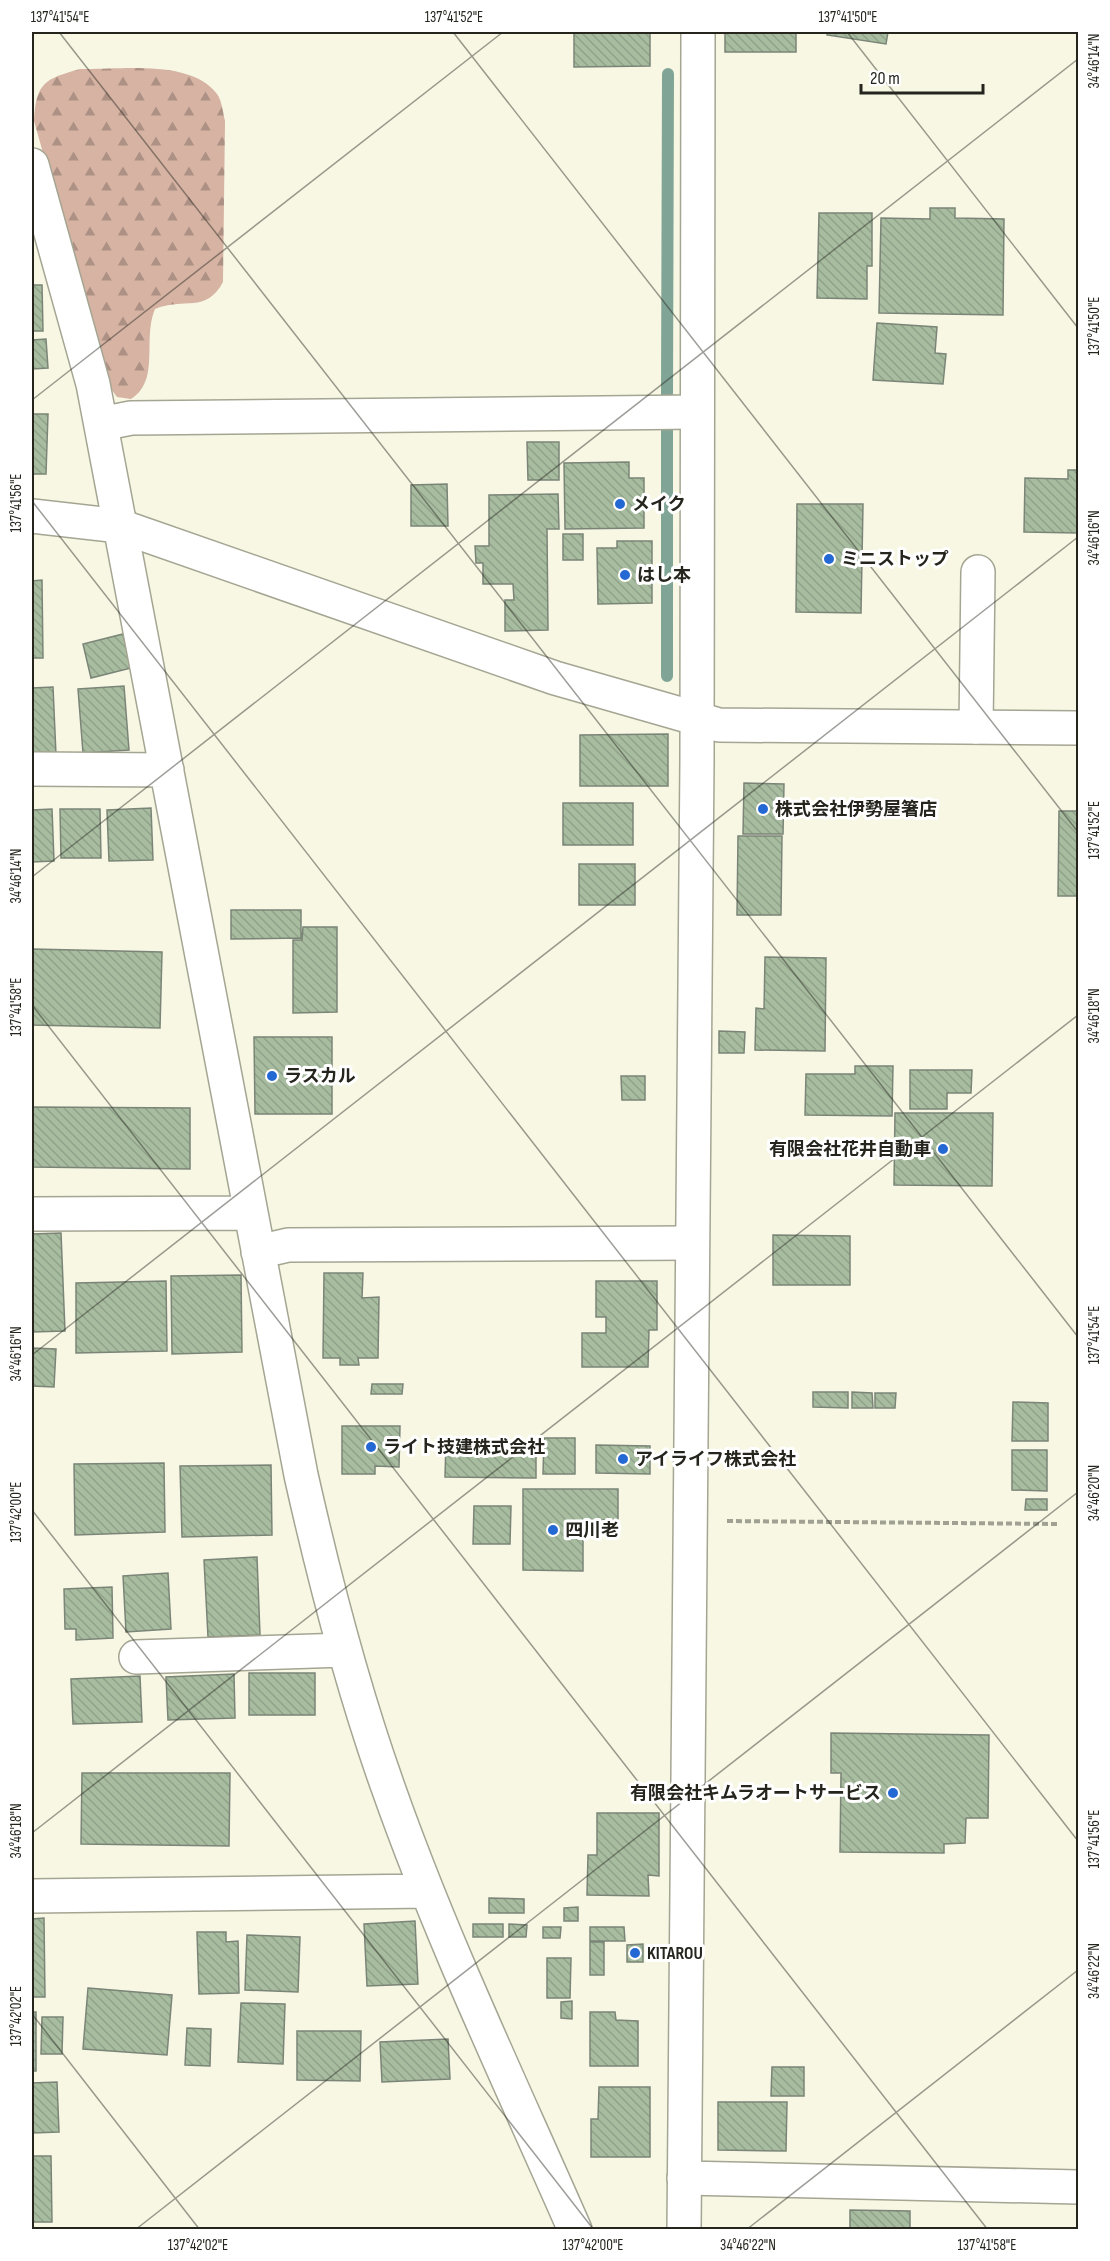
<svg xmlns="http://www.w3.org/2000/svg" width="1110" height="2261" font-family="'Sofia Sans Condensed','Noto Sans JP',sans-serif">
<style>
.forest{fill:url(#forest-firs)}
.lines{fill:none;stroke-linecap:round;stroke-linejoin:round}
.stream{stroke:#80a596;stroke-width:12}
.building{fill:url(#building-back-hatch);stroke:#7b8577;stroke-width:1.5}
.minor-casing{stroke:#a5a593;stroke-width:36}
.tertiary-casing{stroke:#a5a593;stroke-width:36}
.path{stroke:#a1a193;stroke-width:4;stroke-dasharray:6 3;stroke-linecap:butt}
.minor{stroke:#fff;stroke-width:33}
.tertiary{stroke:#fff;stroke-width:33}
.ticks{fill:none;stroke:#25251e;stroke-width:1.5;stroke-opacity:0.45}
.poi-dot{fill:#2468d4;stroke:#fff;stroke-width:2}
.labels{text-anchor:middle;stroke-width:6;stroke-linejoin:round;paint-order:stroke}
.poi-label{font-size:18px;font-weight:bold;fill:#25251e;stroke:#fff;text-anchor:start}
.neatline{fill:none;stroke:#25251e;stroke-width:2}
.ticks-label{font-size:15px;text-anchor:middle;fill:#25251e}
</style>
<defs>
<pattern id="forest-firs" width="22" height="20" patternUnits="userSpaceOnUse" patternTransform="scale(1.5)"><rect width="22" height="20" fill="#d6b3a3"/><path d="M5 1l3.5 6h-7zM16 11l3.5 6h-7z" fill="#ad9184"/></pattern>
<pattern id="building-back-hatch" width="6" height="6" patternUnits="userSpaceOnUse" patternTransform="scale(1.5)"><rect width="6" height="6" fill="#a8bda0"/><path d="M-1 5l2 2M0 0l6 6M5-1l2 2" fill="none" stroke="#90a289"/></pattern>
</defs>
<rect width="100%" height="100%" fill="#f7f7e4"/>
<path class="forest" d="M80 69C120 70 191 59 217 94 222 101 223 113 225 121L223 282C206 314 184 297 155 309 142 340 161 380 131 399L117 397 109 386 34 121C36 82 45 79 80 69Z"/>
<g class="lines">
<path class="stream" d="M667 394 668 74
M667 676V430"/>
</g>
<path class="building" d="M574 32H650V66L574 67Z
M725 32H796V52H725Z
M828 32H888L886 44 827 35Z
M930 208H955V218L1004 219 1003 315 879 313 881 218 930 219Z
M819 213H872V266H867V299L817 298Z
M32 285H42L43 331H32Z
M877 323 937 327 935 353 946 354 943 384 873 380Z
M46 339 48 368 32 369V340Z
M32 414H48L46 474H32Z
M527 442H559V480H528Z
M629 462V478H644V528L565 529 564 463Z
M1068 470H1078V533L1024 532 1025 478 1068 479Z
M447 484 448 526H411V485Z
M558 494 559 529H547L548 630 505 631V600H514L513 584H483V563H476L475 546H489V495Z
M797 504H863L861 613 796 612Z
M563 534H583V560H563Z
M617 541H652V603L598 604 597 548H617Z
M42 580 43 658H32V581Z
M123 634 131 668 91 678 83 644Z
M124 686 129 750 83 753 78 689Z
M53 687 56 755 32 756V688Z
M668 734V786H580V735Z
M744 783 784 784 783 834H743Z
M563 803H633V845H563Z
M151 808 153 860 109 861 107 810Z
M52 809 54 861 32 862V810Z
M60 809H100L101 858H61Z
M1059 811H1078V896H1058Z
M738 836H782L781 915H737Z
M579 864H635V905H579Z
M231 910H301V938L231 939Z
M303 927H337V1012L293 1013V940H302Z
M32 949 162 952 160 1028 32 1025Z
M765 957 826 958 825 1051 755 1050 756 1008 764 1009Z
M719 1031 745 1032 744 1053H719Z
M254 1037H332V1114H255Z
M855 1066H893L892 1116 805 1115 806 1074H855Z
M910 1070H972L971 1093H947V1109H910Z
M621 1076H645V1100H622Z
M32 1107 190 1108V1169L32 1167Z
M895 1113H993L992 1186 894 1185Z
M61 1233 65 1331 32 1332V1234Z
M773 1235 850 1236V1285H773Z
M324 1273H363L362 1298 379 1297 378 1358H358L359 1365H340V1358H323Z
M241 1275 242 1352 172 1354 171 1276Z
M166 1281 167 1351 76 1353V1283Z
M596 1281H657V1330H649L648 1367H582V1333H606V1317H596Z
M32 1348 56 1349 54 1387 32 1386Z
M372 1384H403L402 1394H371Z
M813 1392H848V1408L813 1407Z
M852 1392 872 1393 873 1408H852Z
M875 1393H896L895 1408H875Z
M1013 1402 1048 1403V1441H1012Z
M342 1426H400L399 1467 375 1466V1474H342Z
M544 1438H575V1474H543Z
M446 1441 536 1442V1478L445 1477Z
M596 1445 650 1446V1474L596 1473Z
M1012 1450H1047V1491L1012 1490Z
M164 1463 165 1532 75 1535 74 1464Z
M271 1465 272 1535 182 1537 180 1466Z
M523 1489H618V1520H583V1571L523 1570Z
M1026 1499H1047V1510H1025Z
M474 1506H511L510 1544H473Z
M257 1557 260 1635 208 1637 204 1560Z
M168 1573 171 1629 126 1632 123 1576Z
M112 1587 113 1638 76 1640V1629H65L64 1589Z
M249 1673H315V1715H249Z
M234 1674 235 1718 168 1720 166 1677Z
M140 1676 142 1722 73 1724 71 1679Z
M831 1733 989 1735 988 1818H966L965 1843 944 1844V1853L840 1852 841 1773H831Z
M82 1773H230L229 1846 81 1844Z
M597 1813H659V1876L648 1875 649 1896 587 1895 588 1855H597Z
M489 1898 524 1899V1913H489Z
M578 1907V1921H564V1908Z
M44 1918 45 1997H32V1919Z
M415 1921 418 1984 367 1986 364 1924Z
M473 1924H503V1937H473Z
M509 1924 527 1925 526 1937H509Z
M543 1927H561L560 1938H543Z
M590 1927H624L625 1941H590Z
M197 1932H226V1942L238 1941 239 1993 199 1994Z
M247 1935 300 1937 298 1992 245 1990Z
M590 1942H604V1975H590Z
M643 1944V1962H627V1945Z
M547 1958H571L570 1998H547Z
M88 1988 172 1995 167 2055 83 2049Z
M572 2001V2019L561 2018V2002Z
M241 2003 285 2004 283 2064 238 2062Z
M32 2012H36V2071H32Z
M590 2012H615L616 2020 638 2021V2066H590Z
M42 2017H63L62 2054H41Z
M187 2028 211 2029 210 2066 185 2065Z
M297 2031H361L360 2081 297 2080Z
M448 2039 450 2079 382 2082 380 2042Z
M772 2067H804V2096H771Z
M57 2082 59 2132 32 2133V2083Z
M599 2087H650V2157H591V2119H598Z
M718 2102H787L786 2151 718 2150Z
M32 2156H51L52 2222H32Z
M850 2210 910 2211V2230H850Z"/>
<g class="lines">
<defs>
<path id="minor" d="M32 165 93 384 301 1475C325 1582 352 1687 389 1790 442 1940 511 2084 575 2230
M101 424 131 418 697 412
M976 727 978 572
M32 769 167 770
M32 1214 251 1213
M258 1252 288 1245 692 1243
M136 1657 344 1650
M32 1896 427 1891
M684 2178 1078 2187"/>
<path id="tertiary" d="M32 516 120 526 555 678 719 725 1078 728
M684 2230 697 760 698 32"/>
</defs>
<use href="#minor" class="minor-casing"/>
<use href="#tertiary" class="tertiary-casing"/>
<path class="path" d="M727 1521 1060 1524"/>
<use href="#minor" class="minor"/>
<use href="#tertiary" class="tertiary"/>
</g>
<path class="ticks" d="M59 32 1078 1337M453 32 1078 832M847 32 1078 328M32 400 503 32M32 501 1078 1841M32 877 1078 59M32 1005 988 2230M32 1355 1078 537M32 1510 594 2230M32 1833 1078 1015M32 2014 200 2230M135 2230 1078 1492M746 2230 1078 1970"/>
<g class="poi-dot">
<circle cx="620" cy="504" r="6"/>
<circle cx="829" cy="559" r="6"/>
<circle cx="625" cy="575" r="6"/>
<circle cx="763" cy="809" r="6"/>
<circle cx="272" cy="1076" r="6"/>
<circle cx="943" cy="1149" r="6"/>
<circle cx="371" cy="1447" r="6"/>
<circle cx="623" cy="1459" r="6"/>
<circle cx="553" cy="1530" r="6"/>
<circle cx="893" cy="1793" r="6"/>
<circle cx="635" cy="1953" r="6"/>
</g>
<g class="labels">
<g class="poi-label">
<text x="632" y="510">メイク</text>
<text x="841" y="565">ミニストップ</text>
<text x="637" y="581">はし本</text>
<text x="775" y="815">株式会社伊勢屋箸店</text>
<text x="284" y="1082">ラスカル</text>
<text x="931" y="1155" text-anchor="end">有限会社花井自動車</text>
<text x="383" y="1453">ライト技建株式会社</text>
<text x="635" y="1465">アイライフ株式会社</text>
<text x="565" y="1536">四川老</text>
<text x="881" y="1799" text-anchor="end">有限会社キムラオートサービス</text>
<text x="647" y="1959">KITAROU</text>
</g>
</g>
<rect width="1110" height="2261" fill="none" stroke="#ffffff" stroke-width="66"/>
<path d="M861 84v9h122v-9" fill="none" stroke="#25251e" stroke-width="3"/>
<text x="870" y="84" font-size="18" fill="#25251e" stroke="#ffffff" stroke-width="4.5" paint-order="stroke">20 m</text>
<rect x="33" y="33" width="1044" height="2195" class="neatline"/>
<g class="ticks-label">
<text x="60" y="22">137°41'54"E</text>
<text x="454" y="22">137°41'52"E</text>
<text x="848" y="22">137°41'50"E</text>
<text transform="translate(1094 61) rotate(-90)" y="5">34°46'14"N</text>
<text transform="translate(1094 326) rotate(-90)" y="5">137°41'50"E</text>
<text transform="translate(16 503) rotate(-90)" y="5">137°41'56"E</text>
<text transform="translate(1094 538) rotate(-90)" y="5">34°46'16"N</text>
<text transform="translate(1094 830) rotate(-90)" y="5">137°41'52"E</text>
<text transform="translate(16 876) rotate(-90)" y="5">34°46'14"N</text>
<text transform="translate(16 1007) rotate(-90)" y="5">137°41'58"E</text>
<text transform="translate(1094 1016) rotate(-90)" y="5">34°46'18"N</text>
<text transform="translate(1094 1335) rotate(-90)" y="5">137°41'54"E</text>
<text transform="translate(16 1354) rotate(-90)" y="5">34°46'16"N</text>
<text transform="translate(1094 1493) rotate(-90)" y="5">34°46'20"N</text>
<text transform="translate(16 1512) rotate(-90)" y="5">137°42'00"E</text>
<text transform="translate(16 1831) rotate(-90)" y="5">34°46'18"N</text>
<text transform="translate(1094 1839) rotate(-90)" y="5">137°41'56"E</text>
<text transform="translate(1094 1971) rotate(-90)" y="5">34°46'22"N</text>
<text transform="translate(16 2016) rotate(-90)" y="5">137°42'02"E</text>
<text x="198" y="2250">137°42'02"E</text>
<text x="593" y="2250">137°42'00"E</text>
<text x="748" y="2250">34°46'22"N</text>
<text x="987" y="2250">137°41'58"E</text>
</g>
</svg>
